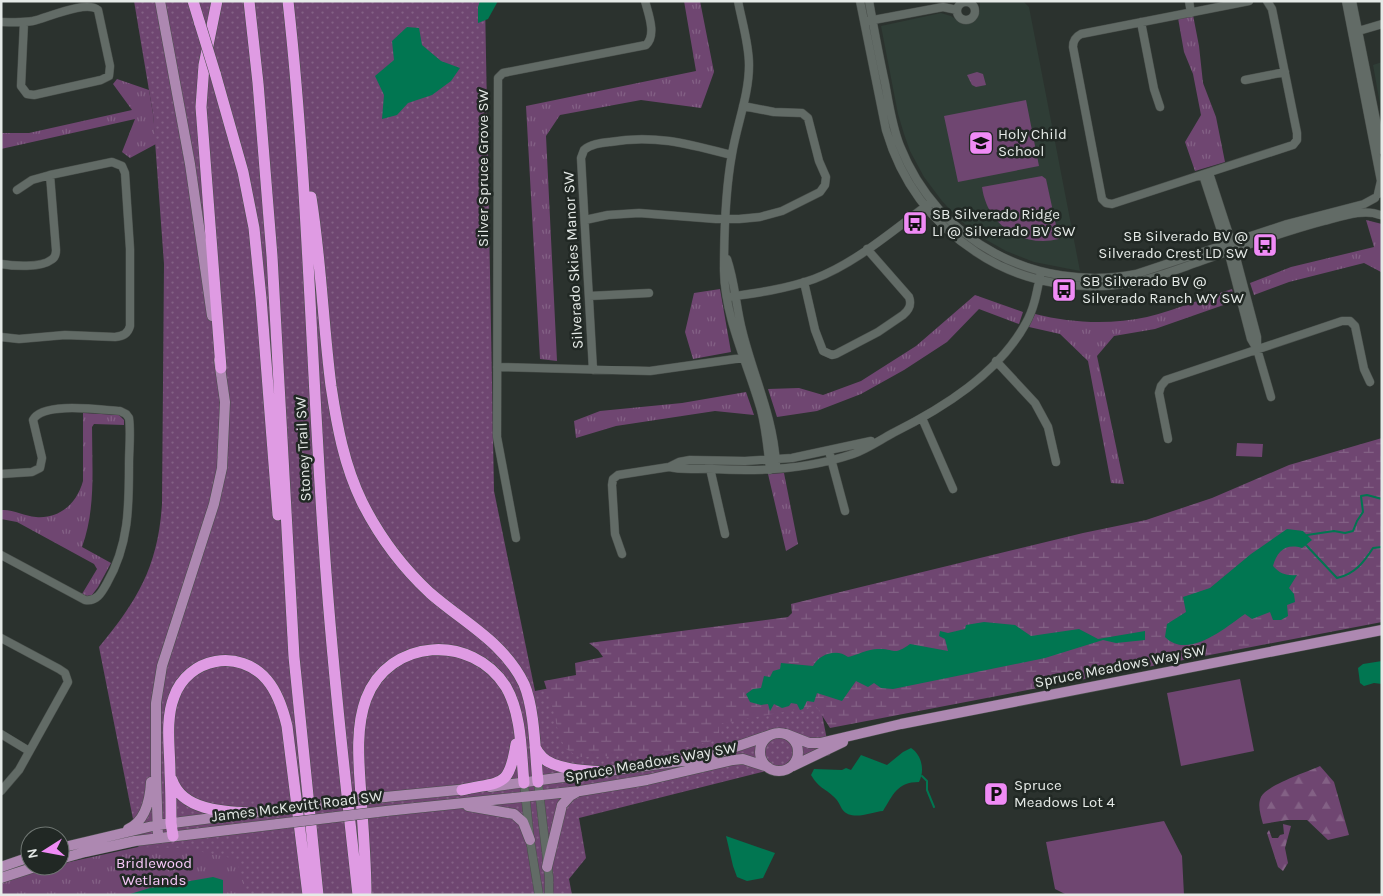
<svg xmlns="http://www.w3.org/2000/svg" width="1383" height="896" font-family="Karla,sans-serif">
<style>
.built{fill:#2f3d36}
.grass{fill:url(#grass-dots)}
.forest{fill:url(#forest-firs)}
.wetland{fill:url(#wetland-marsh)}
.park{fill:url(#park-tufts)}
.pitch{fill:#6f4671}
.water{fill:#017651}
.lines{fill:none;stroke-linecap:round;stroke-linejoin:round}
.stream{stroke:#017651;stroke-width:2}
.minor-casing{stroke:#4a504c;stroke-width:9}
.major-casing{stroke:#4a504c;stroke-width:11}
.highway-casing{stroke:#4a504c;stroke-width:12}
.minor{stroke:#626b66;stroke-width:8}
.major{stroke:#ad88b1;stroke-width:10}
.highway{stroke:#df9be3;stroke-width:11}
.major-bridge-casing{stroke:#4a504c;stroke-width:11;stroke-linecap:butt}
.highway-bridge-casing{stroke:#4a504c;stroke-width:12;stroke-linecap:butt}
.major-bridge{stroke:#ad88b1;stroke-width:10}
.highway-bridge{stroke:#df9be3;stroke-width:11}
.labels{text-anchor:middle;stroke-width:5;stroke-linejoin:round;paint-order:stroke}
.poi-label{font-size:15px;fill:#e5eae7;stroke:#212824;text-anchor:start}
.street-label{font-size:15px;fill:#e5eae7;stroke:#212824}
.park-label{font-size:15px;fill:#f7c8f9;stroke:#212824}
</style>
<defs>
<pattern id="grass-dots" width="8" height="8" patternUnits="userSpaceOnUse" patternTransform="scale(1.25)"><rect width="8" height="8" fill="#6f4671"/><path d="M2 2h.1M6 6h.1" fill="none" stroke="#836185" stroke-width="1.8" stroke-linecap="round"/></pattern>
<pattern id="forest-firs" width="22" height="20" patternUnits="userSpaceOnUse" patternTransform="scale(1.25)"><rect width="22" height="20" fill="#6f4671"/><path d="M5 1l3.5 6h-7zM16 11l3.5 6h-7z" fill="#836185"/></pattern>
<pattern id="wetland-marsh" width="20" height="14" patternUnits="userSpaceOnUse" patternTransform="scale(1.25)"><rect width="20" height="14" fill="#6f4671"/><path d="M1 5h8M5 5V1M11 12h8M15 12V8" fill="none" stroke="#836185"/></pattern>
<pattern id="park-tufts" width="24" height="20" patternUnits="userSpaceOnUse" patternTransform="scale(1.25)"><rect width="24" height="20" fill="#6f4671"/><path d="M3 7l-1-3M5 7V3M7 7l1-3M15 17l-1-3M17 17v-4M19 17l1-3" fill="none" stroke="#836185"/></pattern>
</defs>
<rect width="100%" height="100%" fill="#2b322e"/>
<path class="built" d="M980 1H1023L1029 7 1080 271 1034 262 1006 251 983 238 961 221 942 201 924 177 910 151 904 134 898 114 881 26 941 13 951 16 962 23 972 22 977 17 980 11Z
M1382 62V115L1373 65Z"/>
<path class="grass" d="M134 1H485L494 491 535 691 807 638 830 755 579 818 586 858 569 879 572 895H148L99 647C138 600 158 566 162 504L164 264 153 114Z"/>
<path class="forest" d="M1320 766 1334 782 1349 835 1328 840 1307 820H1287L1263 824C1261 816 1257 805 1261 797 1267 785 1307 772 1320 766Z
M1283 824 1291 826 1285 848 1288 863 1283 871 1278 867 1267 833 1269 830 1272 838H1278L1280 835 1284 834Z"/>
<path class="wetland" d="M1382 438V622L830 728 816 706 718 724 720 739 654 755 579 757 566 749 559 736 553 709 544 681 576 675 575 663 603 657 598 650 589 643 788 617 792 613 791 604 1083 533 1146 520 1212 498 1289 465Z"/>
<path class="park" d="M684 1H700L714 72 701 108 641 100 560 115 546 136 557 361 540 359 526 106 696 71Z
M1193 15 1199 46 1203 83 1216 117 1225 162 1195 171 1185 142 1201 115 1193 74 1184 52 1178 18Z
M977 72 983 74 986 85 976 87 972 85 967 75Z
M117 79 149 90 153 114 156 144 130 158 122 152 135 119 1 149V133H29L132 110 113 84Z
M1366 220 1382 224V275L1381 272 1364 263 1289 282 1254 295 1250 283 1291 267 1374 247Z
M720 289 731 352 693 359 685 332 694 293Z
M1232 289 1235 301 1155 329 1114 336 1097 356 1124 484 1111 483 1088 361 1060 334 1029 327 1035 314C1071 323 1110 325 1147 317 1175 310 1204 298 1232 289Z
M975 295 1023 312 1019 324 979 309 947 342 904 370 861 394 817 411 777 417 768 389 799 388 823 395 861 381 916 346Z
M746 392 754 415 715 411 616 426 576 438 574 421 600 411 682 403Z
M83 413 119 415 124 420V425L94 424 92 427C92 467 96 509 82 547L111 563 98 587 92 595 87 596 82 594 97 569 94 564 17 522 1 519V510C13 509 24 516 36 517 60 519 77 503 83 481Z
M784 473 798 544 786 551 768 474Z
M138 847 184 848 236 859 248 895H1V883C19 876 41 866 60 866V864Z"/>
<path class="pitch" d="M1026 100 1039 166 958 182 944 116Z
M1042 176 1046 179 1059 239C1022 248 987 225 982 187Z
M1237 443 1263 444 1262 457 1236 456Z
M1240 679 1254 751 1181 766 1167 693Z
M1164 821 1182 856 1184 895H1067L1055 889 1046 842Z"/>
<path class="water" d="M480 1H498L488 19 478 23V7Z
M407 27 419 28 422 45 441 61 460 68 451 81 432 95 408 103 397 115 382 119 384 95 375 76 394 60 392 41Z
M1287 529 1303 531 1312 540 1302 548C1286 543 1277 551 1273 566 1280 574 1287 576 1297 575L1289 588 1294 594 1295 602 1287 605 1288 616 1281 620H1273L1270 612 1252 619 1245 614C1225 628 1188 660 1165 637L1167 624 1186 612 1183 597 1210 588 1251 554Z
M984 622 1015 625 1031 636 1079 629 1098 639 1145 631V640L1116 643 1103 640 1045 658 893 689 881 688 874 683 868 687 856 681 842 701 817 693 814 702 807 701 803 709 800 710 797 704 791 703 789 706 782 708 774 704 770 711 768 704 761 705 750 702 746 694 753 689 761 688 764 676 770 677 773 671 780 669 781 663 813 666C819 654 837 648 848 657 857 655 870 648 880 649 896 649 893 656 910 644L948 651 945 639 939 636 940 631 948 633 965 629 966 625Z
M1382 661V684L1374 683 1364 686 1360 683 1358 668 1363 664Z
M911 748C922 755 925 771 919 782 897 782 893 795 883 811 871 812 851 822 842 809 840 806 839 802 836 799 826 788 820 790 811 775L814 769 842 770 846 768 851 770 861 755 887 765 903 752Z
M726 836 775 853 763 878 747 881 737 877 733 866Z
M213 877 223 880V895H127L150 888Z"/>
<g class="lines">
<path class="stream" d="M1307 535 1334 531 1345 533 1353 531 1357 521 1363 512 1361 496 1367 495 1382 499
M1306 545 1337 578C1355 574 1364 562 1373 548L1382 547
M922 776 927 781V790L934 807"/>
<defs>
<path id="minor" d="M738 1C742 22 749 44 749 65 749 95 737 124 732 154 725 192 724 232 724 271 725 319 748 364 761 410 766 429 768 449 770 470
M860 1 886 130C901 181 932 223 976 252 1023 284 1085 293 1140 281 1161 276 1181 268 1201 261 1242 247 1282 232 1324 221 1340 217 1364 208 1380 215
M869 1C874 29 879 56 885 83 889 104 892 126 900 146 938 242 1036 293 1136 274L1287 224 1364 204 1375 198
M1189 1 1191 13
M1249 1 1081 34C1075 37 1073 41 1073 47L1102 199 1106 203 1112 204 1293 145 1297 140V133L1272 9 1267 1
M1346 1 1381 181 1378 194
M1352 1 1382 150
M957 11a9 9 0 1 1 18 0a9 9 0 1 1-18 0Z
M868 21 943 7 957 10
M1 22C12 22 22 23 33 21 49 17 87 0 98 10L110 66 109 76 101 80 34 95 27 94 21 86 24 22
M1141 22 1154 89 1160 107
M1355 32 1382 24
M1245 80 1285 72
M1209 173 1234 250 1257 337V347
M1203 175 1230 258 1251 339 1257 349 1271 397
M17 190 32 180 50 175
M585 220 608 215 639 213 716 219H739L760 217 782 211 820 192 825 185 826 177 819 161 808 118 802 113 774 112 743 106
M727 259C735 282 736 307 742 330 753 376 773 415 776 464
M1 264C13 266 41 268 51 260 55 258 56 254 56 250L50 175 112 162 122 166 125 173 130 249V326C128 334 123 336 115 337L65 335 19 339 1 337
M804 282 815 330 823 351 832 355 836 354 878 332 903 315C909 310 912 305 909 297L867 249
M589 296 649 293
M728 297C757 293 786 289 814 279 856 263 892 231 929 204
M996 361 1035 403 1048 427 1056 462
M497 367 650 371 749 357
M593 370 581 158 584 150C591 144 601 143 610 142 654 134 689 144 731 155
M922 418 953 489
M1168 439 1159 393 1161 386 1166 380 1342 321H1350L1355 326 1364 369 1370 382
M830 455 845 511
M709 464 725 534
M669 467C684 471 699 468 714 469 760 472 808 469 853 454 867 449 880 440 893 433 943 408 998 374 1026 323 1034 309 1037 292 1040 276
M1 474 32 472 40 468 42 458 33 420C42 401 102 410 120 411L126 414 129 418C131 433 129 449 129 464 129 506 129 545 107 583 102 592 97 602 85 600L1 555
M516 538 497 437 498 78 503 73 646 45C657 35 648 13 645 1
M622 554 615 534 612 485 613 479 618 475 669 467 679 462 690 460 745 461 792 458 871 441
M1 638 59 669 65 673 68 682 19 770 1 791
M1 734 29 751
M538 782 549 877V895
M524 783 530 840 539 895"/>
<path id="major" d="M160 1 190 164 212 316
M760 752a19 19 0 1 1 38 0a19 19 0 1 1-38 0Z
M786 734 809 743H820L901 724 1382 630
M793 766 843 742
M490 787 697 759 712 755 773 734
M385 797 468 789
M468 806 514 814 523 822 530 840
M386 811 580 791 647 780 733 760 743 759 768 767
M128 829C146 821 150 800 151 782
M158 837 156 774V703L162 666 214 504 222 468 225 402 219 360
M60 848 157 825 276 810
M60 859 85 852 135 841 278 824
M1 867 30 857
M547 867 562 805 570 796 577 792
M1 878 38 866"/>
<path id="highway" d="M193 1 200 24
M217 1 204 65 201 107 221 368
M249 1 258 83 272 256 294 657 318 895
M288 1C308 182 311 364 324 545 332 662 345 778 358 895
M215 73 243 172 254 228 261 298 278 515
M311 197C321 260 323 323 331 386 337 426 344 465 362 502 379 536 402 567 430 593 463 622 504 642 524 684 535 710 535 754 538 782
M535 747C537 751 539 754 542 757 554 770 590 771 607 772
M172 780C182 810 223 812 250 813
M462 790C501 781 509 789 516 744
M173 836 171 823C171 806 171 790 170 773 170 749 165 720 174 697 188 657 240 648 267 680 278 693 283 709 287 726L308 895
M366 895C366 862 363 829 361 796 359 765 355 729 366 699 389 638 472 633 506 687 522 715 521 752 524 783"/>
</defs>
<use href="#minor" class="minor-casing"/>
<use href="#major" class="major-casing"/>
<use href="#highway" class="highway-casing"/>
<use href="#minor" class="minor"/>
<use href="#major" class="major"/>
<use href="#highway" class="highway"/>
<defs>
<path id="major-bridge" d="M276 810 385 797
M278 824 386 811"/>
<path id="highway-bridge" d="M200 24 215 73"/>
</defs>
<use href="#major-bridge" class="major-bridge-casing"/>
<use href="#highway-bridge" class="highway-bridge-casing"/>
<use href="#major-bridge" class="major-bridge"/>
<use href="#highway-bridge" class="highway-bridge"/>
</g>
<defs>
<symbol id="school-square" viewBox="-11 -11 22 22"><rect x="-9" y="-9" width="18" height="18" rx="4" fill="#f08bf6" stroke="#212824"/><path d="M0-5L7-2L0 1L-7-2ZM-4 1L0 2.5L4 1V4Q0 6-4 4Z" fill="#111"/></symbol>
<symbol id="bus-square" viewBox="-11 -11 22 22"><rect x="-9" y="-9" width="18" height="18" rx="4" fill="#f08bf6" stroke="#212824"/><path d="M-5-6H5V4H4V6H2V4H-2V6H-4V4H-5ZM-3.5-4V0h7V-4ZM-3.5 1.2v1.5H-2V1.2ZM2 1.2v1.5H3.5V1.2Z" fill="#111"/></symbol>
<symbol id="parking-square" viewBox="-11 -11 22 22"><rect x="-9" y="-9" width="18" height="18" rx="4" fill="#f08bf6" stroke="#212824"/><path d="M-3.5-5.5H1a3.5 3.5 0 0 1 0 7H-1V5.5H-3.5ZM-1-3.4V-.6H.8a1.4 1.4 0 0 0 0-2.8Z" fill="#111"/></symbol>
</defs>
<g fill-rule="evenodd">
<use href="#school-square" x="967" y="129" width="28" height="28"/>
<use href="#bus-square" x="901" y="209" width="28" height="28"/>
<use href="#bus-square" x="1251" y="231" width="28" height="28"/>
<use href="#bus-square" x="1050" y="276" width="28" height="28"/>
<use href="#parking-square" x="982" y="780" width="28" height="28"/>
</g>
<g class="labels">
<g class="poi-label">
<text x="998" y="139">Holy Child<tspan x="998" dy="17">School</tspan></text>
<text x="932" y="219">SB Silverado Ridge<tspan x="932" dy="17">LI @ Silverado BV SW</tspan></text>
<text x="1248" y="241" text-anchor="end">SB Silverado BV @<tspan x="1248" dy="17">Silverado Crest LD SW</tspan></text>
<text x="1082" y="286">SB Silverado BV @<tspan x="1082" dy="17">Silverado Ranch WY SW</tspan></text>
<text x="1014" y="790">Spruce<tspan x="1014" dy="17">Meadows Lot 4</tspan></text>
</g>
<g class="street-label">
<text transform="translate(483 168) rotate(-90)" y="5">Silver Spruce Grove SW</text>
<text transform="translate(573 260) rotate(-93)" y="5">Silverado Skies Manor SW</text>
<text transform="translate(303 449) rotate(-93)" y="5">Stoney Trail SW</text>
<text transform="translate(1120 666) rotate(-11)" y="5">Spruce Meadows Way SW</text>
<text transform="translate(651 762) rotate(-10)" y="5">Spruce Meadows Way SW</text>
<text transform="translate(297 806) rotate(-7)" y="5">James McKevitt Road SW</text>
</g>
<g class="park-label">
<text x="154" y="868">Bridlewood<tspan x="154" dy="17">Wetlands</tspan></text>
</g>
</g>
<rect width="1383" height="896" fill="none" stroke="#e5eae7" stroke-width="5"/>
<g transform="translate(45 851) rotate(259)"><circle r="24" fill="#212824" stroke="#6f7672"/>
<path d="M0-4L9 19L0 12L-9 19Z" fill="#f08bf6"/>
<text y="-8" font-size="14" font-weight="bold" text-anchor="middle" fill="#e5eae7">N</text>
</g>
</svg>
